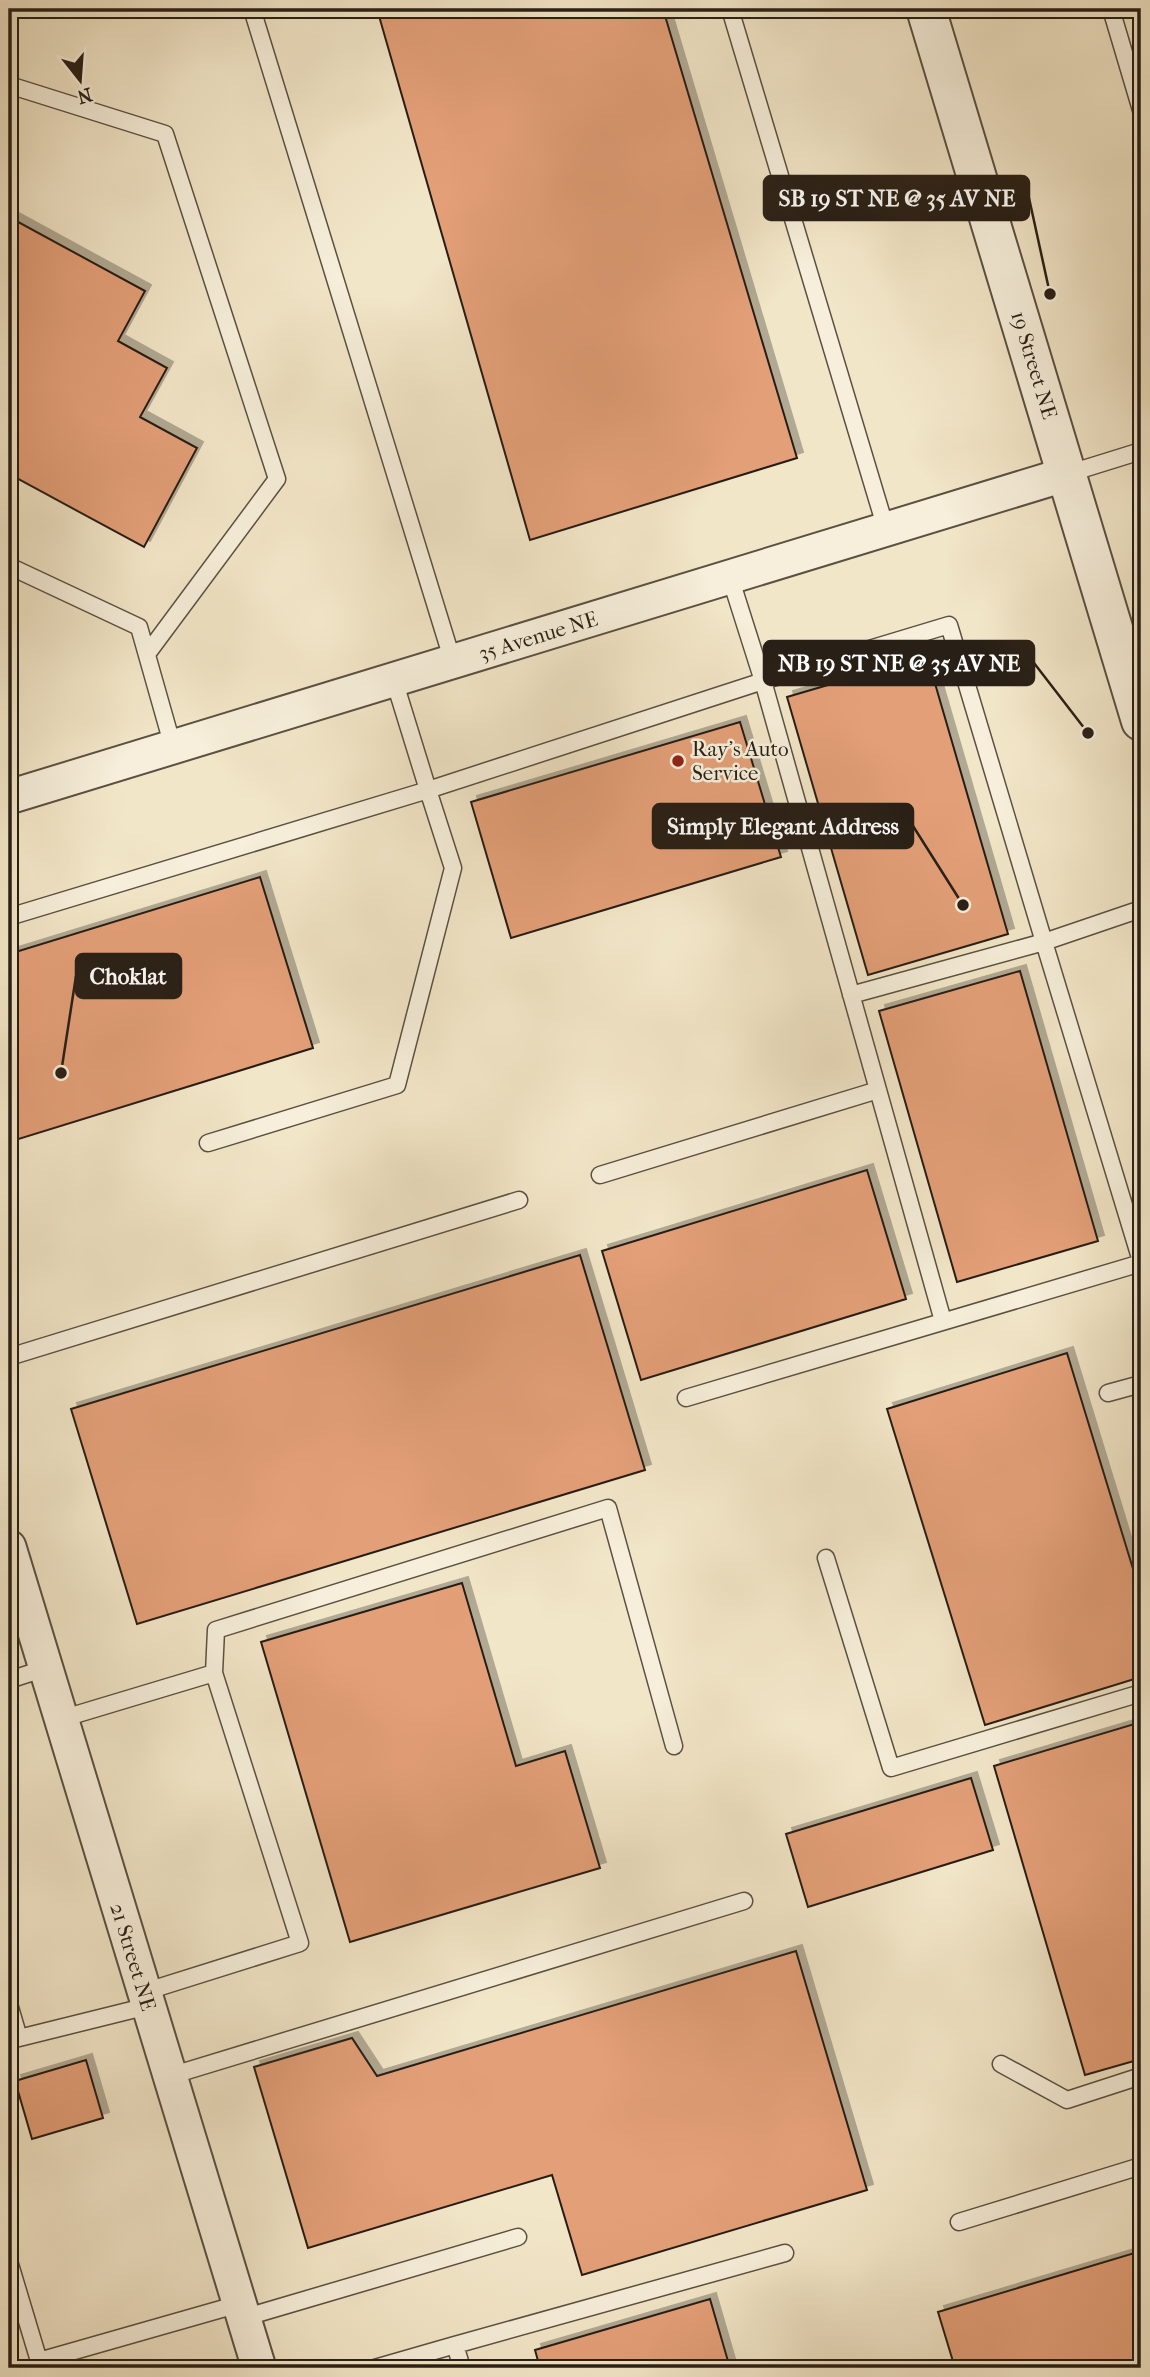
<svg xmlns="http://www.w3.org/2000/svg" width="1150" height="2377" font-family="'IM FELL French Canon',serif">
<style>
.building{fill:#e39f78;stroke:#281f16;stroke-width:2;filter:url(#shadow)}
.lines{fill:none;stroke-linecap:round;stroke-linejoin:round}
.service-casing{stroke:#5a5142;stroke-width:19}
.minor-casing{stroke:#5a5142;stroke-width:37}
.tertiary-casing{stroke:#5a5142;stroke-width:42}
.service{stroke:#f7efdb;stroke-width:16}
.minor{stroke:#f7efdb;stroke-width:33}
.tertiary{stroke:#f7efdb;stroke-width:38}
.poi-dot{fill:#8f2418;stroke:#f7efdb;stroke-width:2.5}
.labels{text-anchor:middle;stroke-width:5;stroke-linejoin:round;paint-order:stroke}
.street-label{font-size:21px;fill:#281f16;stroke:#f7efdb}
.poi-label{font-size:21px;fill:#281f16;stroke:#f7efdb;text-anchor:start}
.leader{fill:none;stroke:#281f16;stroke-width:2.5}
.callout-dot{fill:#281f16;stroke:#f7efdb;stroke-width:2.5}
.callout{fill:#281f16;stroke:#281f16;stroke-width:2.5}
.callout-label{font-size:23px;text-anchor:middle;font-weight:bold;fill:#fff}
</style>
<defs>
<filter id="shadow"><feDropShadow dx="6" dy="-6" stdDeviation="0" flood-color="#0004"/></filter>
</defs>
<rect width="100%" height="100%" fill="#f2e6c8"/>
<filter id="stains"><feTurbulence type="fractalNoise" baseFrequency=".00286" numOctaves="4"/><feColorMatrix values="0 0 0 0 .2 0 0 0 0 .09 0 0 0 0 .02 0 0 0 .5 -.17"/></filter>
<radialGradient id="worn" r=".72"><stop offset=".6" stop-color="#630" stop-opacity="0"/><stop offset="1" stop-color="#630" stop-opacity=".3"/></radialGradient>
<path class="building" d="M377 9H663L797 458 530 540Z
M9 217 145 291 118 341 167 368 140 417 197 448 144 547 9 474Z
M927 656 1008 934 868 975 787 697Z
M740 722 781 857 511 938 471 802Z
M260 877 313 1048 9 1142V954Z
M1020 971 1098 1241 957 1282 879 1011Z
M867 1170 906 1299 641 1380 602 1251Z
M580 1255 645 1470 137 1624 71 1409Z
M1067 1353 1141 1595V1677L985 1725 887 1409Z
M462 1583 516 1766 565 1751 600 1868 350 1942 261 1642Z
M1141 1722V2059L1085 2075 994 1766Z
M971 1778 993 1850 808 1907 786 1834Z
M796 1951 867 2190 582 2275 552 2175 308 2248 254 2067 352 2038 377 2076Z
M86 2060 103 2118 32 2139 15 2081Z
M1141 2251V2368H955L938 2312Z
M710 2299 730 2368H540L535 2350Z"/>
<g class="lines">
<defs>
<path id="service" d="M252 9 453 662
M730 9 886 529
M1111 9 1141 110
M9 85 165 134 277 479 147 654
M1067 474 1141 451
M9 566 139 627 173 747
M9 903 12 916 428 790 394 680
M851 995 1044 942 1141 1261
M208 1143 397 1085 453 868 428 790 763 681 730 577
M600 1175 878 1090
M943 1321 763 681 949 625 1044 942 1141 909
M9 1357 519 1200
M1108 1393 1141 1384
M686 1398 1141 1263
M826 1558 891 1768 1141 1693
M214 1673 216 1630 608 1508 674 1746
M9 1680 46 1668
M61 1719 214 1673 300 1943 144 1992
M9 2004 19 2038 148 2006
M1001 2064 1067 2100 1141 2076
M170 2076 744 1901
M959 2222 1141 2166
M9 2261 39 2361
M243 2318 518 2237
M455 2345 785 2253
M41 2368 39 2361 239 2304
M375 2368 455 2345 462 2368"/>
<path id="minor" d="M9 797 1067 474
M9 1547 259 2368"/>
<path id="tertiary" d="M926 9 1141 721"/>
</defs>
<use href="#service" class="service-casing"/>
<use href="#minor" class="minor-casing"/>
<use href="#tertiary" class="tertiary-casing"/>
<use href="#service" class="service"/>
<use href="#minor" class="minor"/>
<use href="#tertiary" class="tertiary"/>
</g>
<circle class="poi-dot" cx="678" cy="761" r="7"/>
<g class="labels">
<g class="street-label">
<text transform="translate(1034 365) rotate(73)" y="7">19 Street NE</text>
<text transform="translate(538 636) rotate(-17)" y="7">35 Avenue NE</text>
<text transform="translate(133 1957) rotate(73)" y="7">21 Street NE</text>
</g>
<g class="poi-label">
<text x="692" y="756">Ray's Auto<tspan x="692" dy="24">Service</tspan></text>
</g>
</g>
<path class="leader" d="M1050 294L1029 198M1088 733L1034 663M963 905L913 826M61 1073L76 976"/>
<g class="callout-dot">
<circle cx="1050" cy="294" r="7"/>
<circle cx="1088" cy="733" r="7"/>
<circle cx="963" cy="905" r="7"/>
<circle cx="61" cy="1073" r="7"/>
</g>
<g class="callout">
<rect x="764" y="176" width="265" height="44" rx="7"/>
<rect x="764" y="641" width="270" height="44" rx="7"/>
<rect x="653" y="804" width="260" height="44" rx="7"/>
<rect x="76" y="954" width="105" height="44" rx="7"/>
</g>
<g class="callout-label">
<text x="897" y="206">SB 19 ST NE @ 35 AV NE</text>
<text x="899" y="671">NB 19 ST NE @ 35 AV NE</text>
<text x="783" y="834">Simply Elegant Address</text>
<text x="128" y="984">Choklat</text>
</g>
<rect width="1150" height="2377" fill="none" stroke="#f2e6c8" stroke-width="35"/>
<rect x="10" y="10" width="1129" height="2356" fill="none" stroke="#281f16" stroke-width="3.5"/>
<rect x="18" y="18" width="1115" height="2342" fill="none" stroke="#281f16" stroke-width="2"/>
<g transform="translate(80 80) rotate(163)" stroke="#f7efdb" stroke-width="5" paint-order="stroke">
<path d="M0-5L12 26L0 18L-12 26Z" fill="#281f16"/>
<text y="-10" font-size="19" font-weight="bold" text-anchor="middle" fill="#281f16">N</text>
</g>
<rect width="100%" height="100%" filter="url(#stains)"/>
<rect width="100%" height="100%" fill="url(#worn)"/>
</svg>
